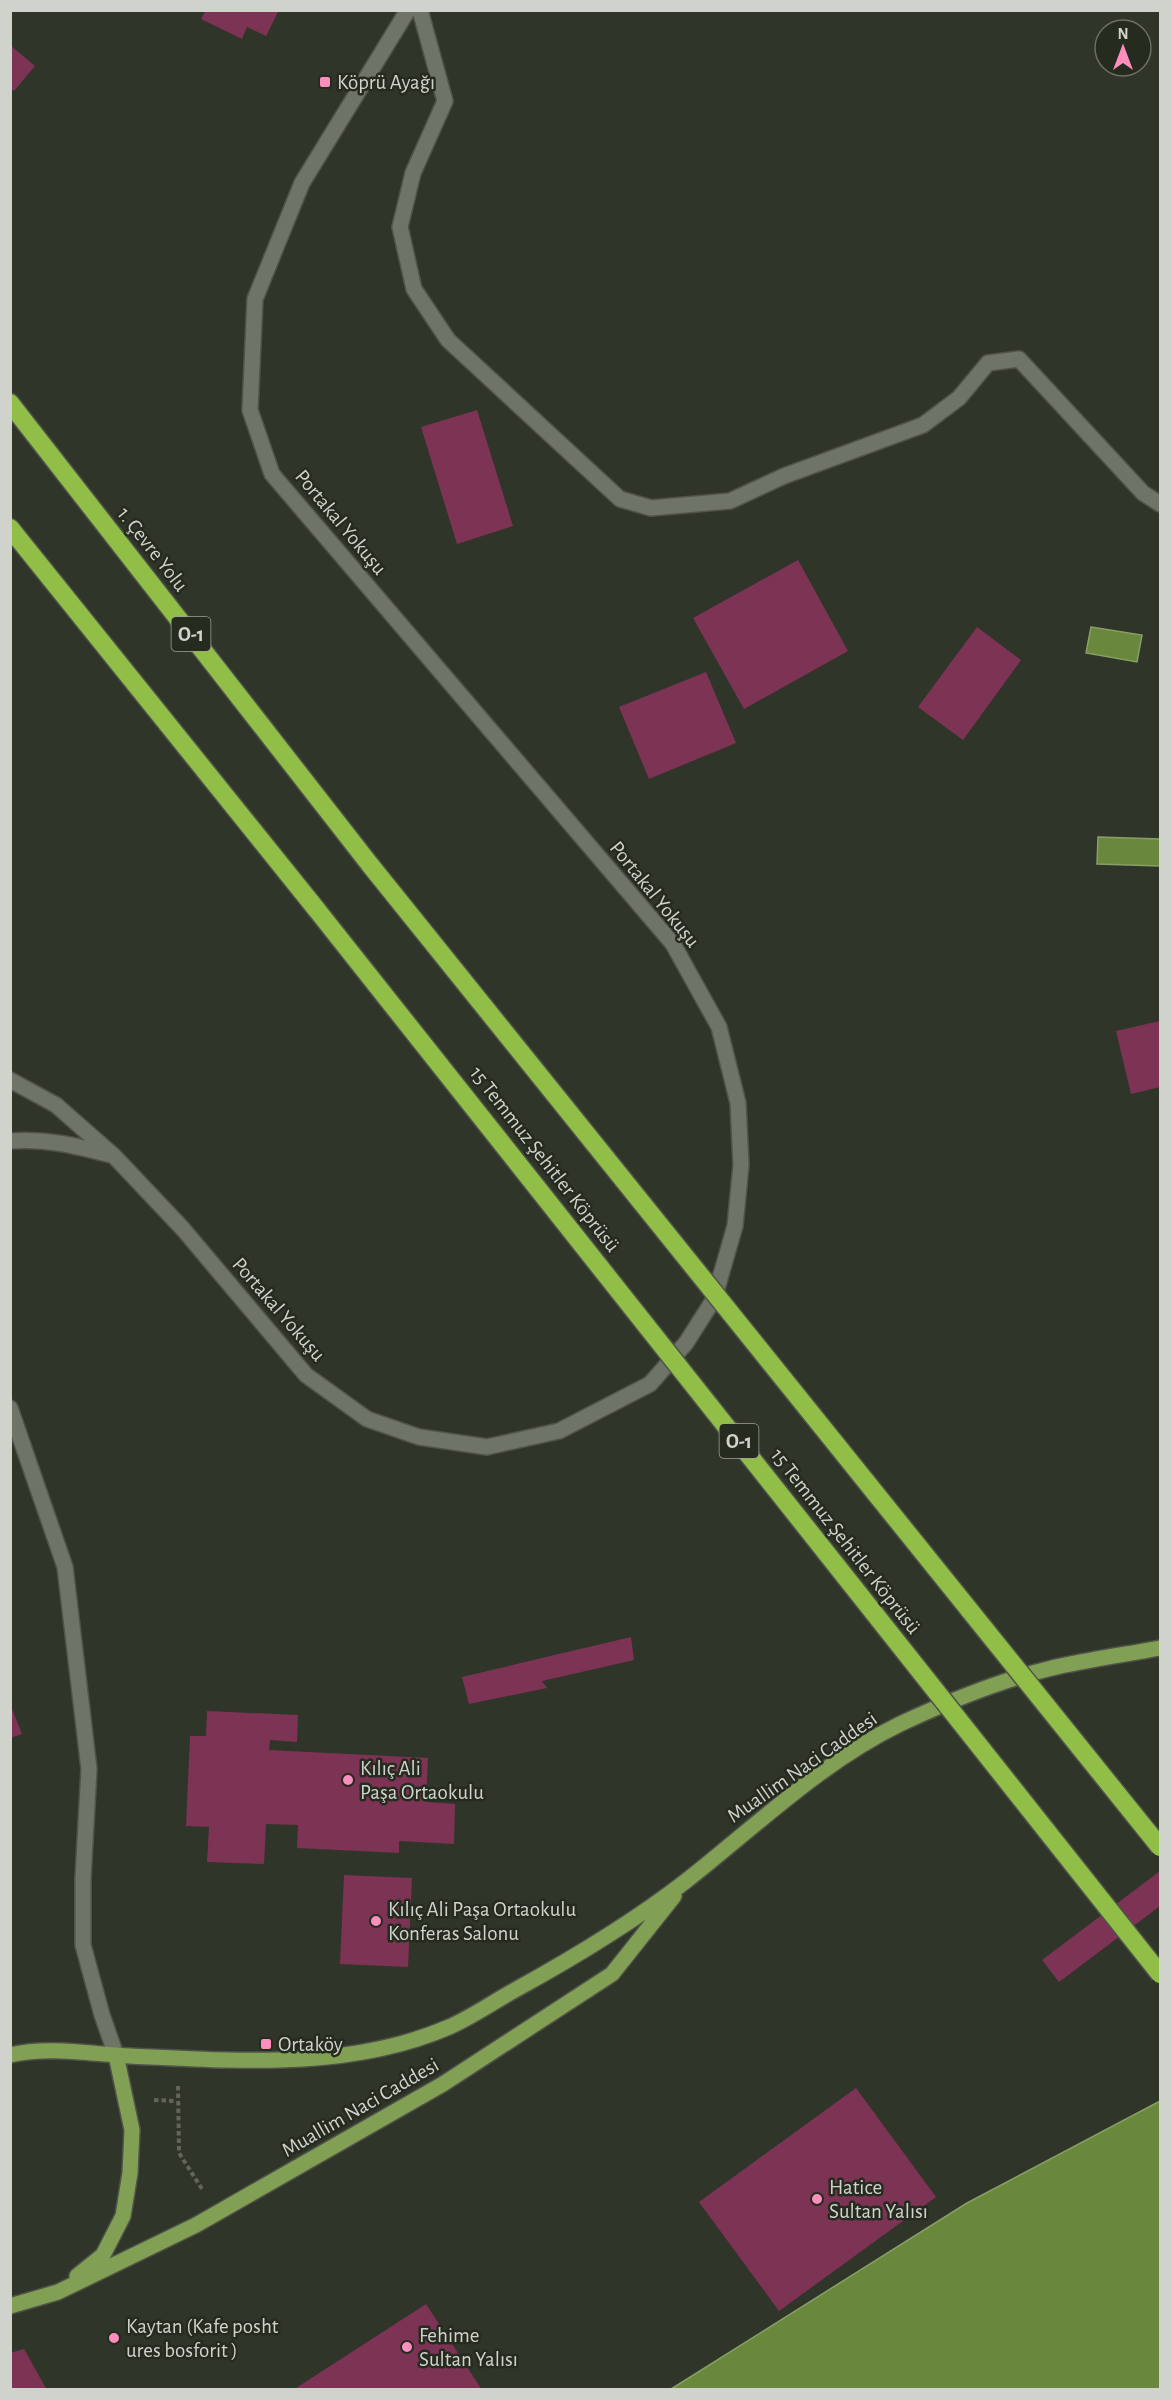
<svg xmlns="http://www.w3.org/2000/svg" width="1171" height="2400" font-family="'Alegreya Sans',sans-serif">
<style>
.water{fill:#6a883c;stroke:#899e67;stroke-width:1.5}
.building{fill:#7d3354}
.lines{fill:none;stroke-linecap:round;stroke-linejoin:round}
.service-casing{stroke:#4f534a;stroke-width:18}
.secondary-casing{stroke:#4f534a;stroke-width:18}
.primary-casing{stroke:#4f534a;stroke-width:18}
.motorway-casing{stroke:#4f534a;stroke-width:21}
.path{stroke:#61655c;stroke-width:4;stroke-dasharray:4.5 3;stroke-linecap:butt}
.service{stroke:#6e7468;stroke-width:15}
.secondary{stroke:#6e7468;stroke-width:15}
.primary{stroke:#82a054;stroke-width:15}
.motorway{stroke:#90be47;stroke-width:18}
.motorway-bridge-casing{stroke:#4f534a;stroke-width:21;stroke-linecap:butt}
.motorway-bridge{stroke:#90be47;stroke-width:18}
.poi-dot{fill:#fe8ebd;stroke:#262b20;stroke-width:2}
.labels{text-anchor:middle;stroke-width:5;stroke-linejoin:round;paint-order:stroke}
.shield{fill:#262b20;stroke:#9da198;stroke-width:1.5}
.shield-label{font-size:20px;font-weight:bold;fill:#d0d3cc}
.poi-label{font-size:21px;fill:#d0d3cc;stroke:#262b20;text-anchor:start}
.street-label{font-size:21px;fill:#d0d3cc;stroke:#262b20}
</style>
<rect width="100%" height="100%" fill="#30352a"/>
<path class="water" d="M1091 627 1142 635 1137 662 1086 653Z
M1098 837 1160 839V866L1097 864Z
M1160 2101V2389H671L967 2203Z"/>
<path class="building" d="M206 10H275L278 12 266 36 247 27 242 39 201 19Z
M10 45 35 66 14 91 10 88Z
M477 410 513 526 457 544 421 427Z
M798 560 848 651 744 709 693 618Z
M977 627 1021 660 963 740 918 707Z
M706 672 736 743 649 779 619 707Z
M1160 1021V1087L1131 1094 1116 1031Z
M631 1637 634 1660 542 1681 547 1688 469 1704 462 1677Z
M10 1704 22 1734 10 1738Z
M207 1711 298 1715 297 1742 270 1740 269 1750 428 1758 426 1802 455 1804 454 1844 399 1841V1853L297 1848 298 1825 266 1824 264 1864 207 1862 209 1827 186 1826 190 1736H206Z
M1160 1871V1906L1059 1982 1042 1960Z
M344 1875 412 1878 408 1967 340 1964Z
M856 2088 936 2197 779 2311 699 2202Z
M426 2304 482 2390H293Z
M24 2349 47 2390H10V2353Z"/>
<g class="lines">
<defs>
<path id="service" d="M420 10 445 101 413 173 400 227 414 289 448 340 620 499 651 508 730 501 784 476 923 425 959 398 988 363 1019 359 1143 493 1160 504"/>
<path id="secondary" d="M10 1080 56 1105 114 1156 183 1229 306 1375 367 1419 419 1437 487 1447 559 1431 650 1384 686 1343 714 1299 735 1226 741 1165 738 1103 719 1027 673 944 272 474 250 410 255 299 302 183 408 10
M10 1141C45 1138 77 1146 111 1155
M10 1408 65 1567 89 1769 83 1878V1945L102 2015 116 2055"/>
<path id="primary" d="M10 2055C50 2046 90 2054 130 2056 236 2061 350 2070 449 2027 472 2017 493 2002 515 1990 575 1957 632 1923 686 1881 755 1827 820 1763 900 1724 947 1702 998 1681 1048 1669 1085 1660 1123 1655 1160 1648
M77 2276 103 2255 123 2216 130 2173 132 2130 116 2055
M10 2306 58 2292 196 2225 443 2084 612 1974 674 1896"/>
<path id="motorway" d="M10 403 371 866
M10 528 317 910"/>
</defs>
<use href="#service" class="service-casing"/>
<use href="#secondary" class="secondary-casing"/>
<use href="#primary" class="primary-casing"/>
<use href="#motorway" class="motorway-casing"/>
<path class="path" d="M178 2086 179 2153 202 2189
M154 2100 176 2101"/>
<use href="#service" class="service"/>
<use href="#secondary" class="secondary"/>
<use href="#primary" class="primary"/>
<use href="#motorway" class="motorway"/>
<defs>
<path id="motorway-bridge" d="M371 866 1160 1847
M317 910 1160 1974"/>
</defs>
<use href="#motorway-bridge" class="motorway-bridge-casing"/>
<use href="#motorway-bridge" class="motorway-bridge"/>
</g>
<g class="poi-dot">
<rect x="319" y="76" width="12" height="12" rx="3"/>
<circle cx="348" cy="1780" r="6"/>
<circle cx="376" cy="1921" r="6"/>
<rect x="260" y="2038" width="12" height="12" rx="3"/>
<circle cx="817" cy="2199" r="6"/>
<circle cx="114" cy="2338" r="6"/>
<circle cx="407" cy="2347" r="6"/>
</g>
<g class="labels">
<g class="shield">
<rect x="171.5" y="617" width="39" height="34" rx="4.5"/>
<rect x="719.5" y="1424" width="39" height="34" rx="4.5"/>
</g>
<g class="shield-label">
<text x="191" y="641">O-1</text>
<text x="739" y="1448">O-1</text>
</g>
<g class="poi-label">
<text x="337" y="89">Köprü Ayağı</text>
<text x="360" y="1775">Kılıç Ali<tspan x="360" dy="24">Paşa Ortaokulu</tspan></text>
<text x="388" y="1916">Kılıç Ali Paşa Ortaokulu<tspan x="388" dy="24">Konferas Salonu</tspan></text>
<text x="278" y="2051">Ortaköy</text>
<text x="829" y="2194">Hatice<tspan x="829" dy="24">Sultan Yalısı</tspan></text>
<text x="126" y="2333">Kaytan (Kafe posht<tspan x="126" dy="24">ures bosforit )</tspan></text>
<text x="419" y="2342">Fehime<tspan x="419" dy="24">Sultan Yalısı</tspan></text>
</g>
<g class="street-label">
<text transform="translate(341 522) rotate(50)" y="7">Portakal Yokuşu</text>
<text transform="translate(153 549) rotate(52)" y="7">1. Çevre Yolu</text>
<text transform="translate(655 894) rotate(51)" y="7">Portakal Yokuşu</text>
<text transform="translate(545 1159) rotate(52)" y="7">15 Temmuz Şehitler Köprüsü</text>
<text transform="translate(279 1309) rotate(49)" y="7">Portakal Yokuşu</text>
<text transform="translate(846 1541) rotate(52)" y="7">15 Temmuz Şehitler Köprüsü</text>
<text transform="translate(802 1767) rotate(-35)" y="7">Muallim Naci Caddesi</text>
<text transform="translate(360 2107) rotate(-30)" y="7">Muallim Naci Caddesi</text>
</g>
</g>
<rect width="1171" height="2400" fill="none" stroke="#d0d3cc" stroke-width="24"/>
<g transform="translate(1123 48)"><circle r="28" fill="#262b20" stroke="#6a6e65" stroke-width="1.5"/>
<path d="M0-4.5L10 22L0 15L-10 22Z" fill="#fe8ebd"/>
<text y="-9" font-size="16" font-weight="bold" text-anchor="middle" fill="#d0d3cc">N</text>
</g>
</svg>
